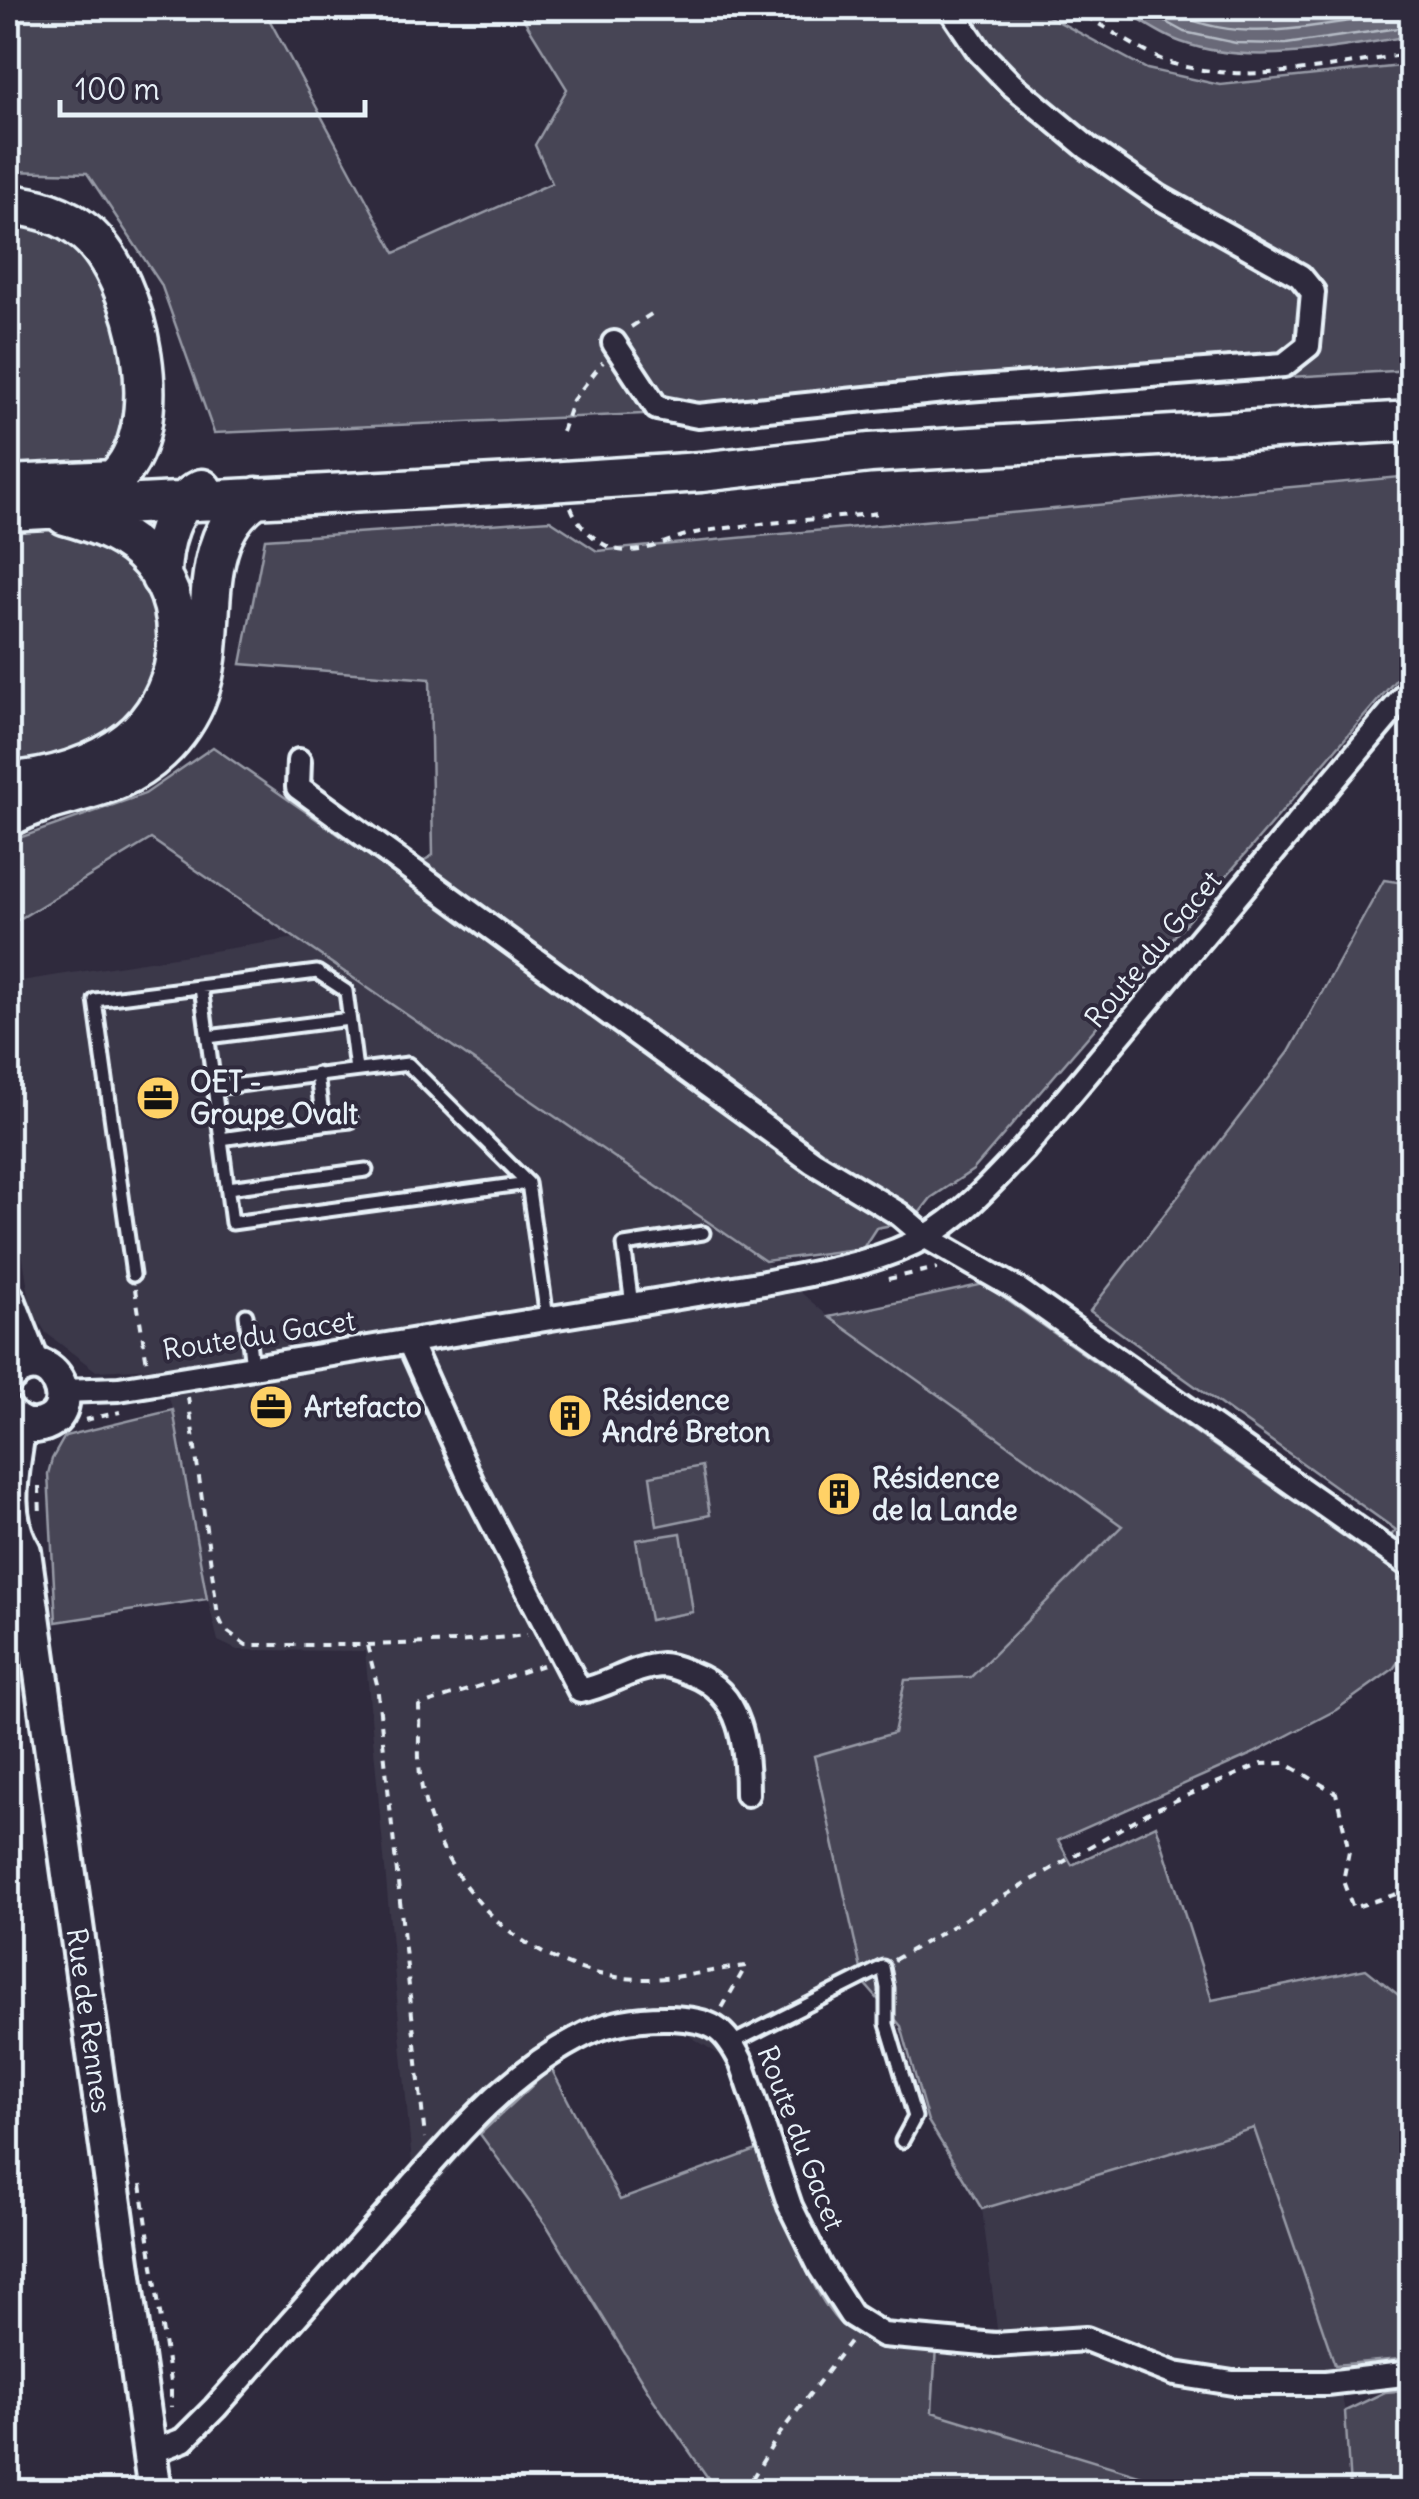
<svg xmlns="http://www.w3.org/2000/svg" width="1419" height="2499" font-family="Delius,sans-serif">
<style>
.built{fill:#3b3749}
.green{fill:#464455;stroke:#979aa6;stroke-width:2.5}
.water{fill:#696978;stroke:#9c9fab;stroke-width:2.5}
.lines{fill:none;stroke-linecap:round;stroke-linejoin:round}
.shore{stroke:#b5bbc5;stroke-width:2.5}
.lane-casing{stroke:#e8f1f8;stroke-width:19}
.street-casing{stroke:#e8f1f8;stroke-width:30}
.secondary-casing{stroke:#e8f1f8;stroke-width:40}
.primary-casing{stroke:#e8f1f8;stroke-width:45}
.path{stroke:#e8f1f8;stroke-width:4;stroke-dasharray:8 8;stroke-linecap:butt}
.lane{stroke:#2f2a3d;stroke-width:11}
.street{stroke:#2f2a3d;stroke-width:22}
.secondary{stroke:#2f2a3d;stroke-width:32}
.primary{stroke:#2f2a3d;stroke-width:38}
.labels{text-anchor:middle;stroke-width:8;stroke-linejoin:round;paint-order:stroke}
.street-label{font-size:28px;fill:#e8f1f8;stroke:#2f2a3d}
.poi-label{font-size:28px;font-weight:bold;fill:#e8f1f8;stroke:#2f2a3d;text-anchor:start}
</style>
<rect width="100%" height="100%" fill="#2f2a3d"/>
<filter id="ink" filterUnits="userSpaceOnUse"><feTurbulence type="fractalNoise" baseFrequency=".01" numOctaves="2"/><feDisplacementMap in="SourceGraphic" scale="20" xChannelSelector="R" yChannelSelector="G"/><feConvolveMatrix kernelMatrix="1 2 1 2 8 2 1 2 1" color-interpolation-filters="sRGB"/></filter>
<g filter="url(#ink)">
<path class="built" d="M296 938 765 1261 829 1317 1122 1526 971 1678 906 1680 894 1733 814 1756 864 1983 720 2055 688 2035 649 2031 592 2042 551 2068 480 2134 435 2185 412 2163 365 1651 237 1650 218 1641 203 1580 183 1453 173 1410 158 1368 96 1371 46 1333 31 1308 8 1164V983Z
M1255 2128 1335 2365 1345 2411 1350 2488 1334 2492 1191 2491 932 2412 936 2330 997 2329 982 2209Z"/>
<path class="green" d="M8 8H263L395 253 552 183 535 145 567 89 517 8H1033L1147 69 1220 85 1411 65V370L666 413 214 433 161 284 87 173 8 171Z
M8 220 64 232 93 260 123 335 131 401 127 439 100 467 8 473Z
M1411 476V662L973 1170 931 1198 913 1221 876 1228 863 1248 765 1261 151 839 8 926V850L16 839 145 794 213 747 398 876 433 855 430 679 241 664 265 539 550 520 597 551Z
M8 521 64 526 137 567 158 601 159 687 93 748 8 769Z
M1384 880 1411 884V1644L1393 1669 1336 1710 1254 1753 1058 1840 1072 1865 1156 1825 1212 2000 1366 1969 1411 2005V2358L1335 2365 1254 2128 982 2209 928 2121 901 2026 864 1983 814 1756 894 1733 905 1680 971 1677 1122 1526 829 1317 984 1284 1372 1556 1396 1530 1090 1311 1289 1052Z
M173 1410 207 1599 56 1622 48 1474 52 1459 65 1436Z
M702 1466 710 1515 657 1526 650 1476Z
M681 1533 693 1612 650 1620 636 1540Z
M551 2068 620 2200 759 2149C772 2188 814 2308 846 2328 872 2345 907 2344 936 2347L932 2412 1191 2491H717L653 2399 547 2226 480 2134Z
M1411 2390V2491H1334L1350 2488 1345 2411 1385 2392Z"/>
<path class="water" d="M1120 8H1411V36C1337 47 1254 68 1181 42 1160 35 1139 19 1120 8Z"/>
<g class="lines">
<path class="shore" d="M1140 8 1184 32 1236 43 1286 44 1412 26
M1165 8C1244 53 1328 18 1412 14
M1199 8C1252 18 1292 15 1345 8"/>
<defs>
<path id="lane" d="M201 987 232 1223 528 1183 547 1318
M208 1037 349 1019
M215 1088 408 1064 528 1183
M323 1124 351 1121
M221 1139 323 1124 317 1074
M228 1188 366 1170
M133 1275 95 1000 317 972 346 991 356 1070
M632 1305 624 1245 703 1233
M246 1315 252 1367
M732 2043 883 1967 887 1988V2024L915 2117 902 2141"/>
<path id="street" d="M614 343 657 408 698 416 954 390 1284 365 1308 346 1313 292 1300 276 1159 197 1088 148 1011 84 979 51 950 8
M299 761 298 787 813 1162 899 1214 926 1237 1017 1289 1412 1567
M409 1342 473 1485 580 1691C609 1686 632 1667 662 1665 672 1665 682 1670 692 1674 743 1693 747 1748 747 1794
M63 1391 119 1389 764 1283C818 1272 878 1264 927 1236 964 1215 995 1179 1024 1149L1412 687
M151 2452 183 2440 215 2408C272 2344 329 2279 387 2214 444 2150 499 2080 576 2039 604 2023 639 2017 671 2018 712 2020 724 2027 742 2063L790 2206 820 2267 851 2315 883 2335 995 2345 1086 2339 1175 2374 1233 2383H1326L1412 2373"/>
<g id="secondary">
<path d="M8 1300 33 1364"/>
<path d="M8 1377C53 1333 89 1420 36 1426 23 1427 15 1422 8 1413"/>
<path id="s1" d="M19 1423C14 1466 0 1512 24 1551L155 2492"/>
</g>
<path id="primary" d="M8 204C37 207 63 214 86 233 139 278 172 431 113 480
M8 485 114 480
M8 511 533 483 701 472 870 453 1412 421
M161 578C161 546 170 504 202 489
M8 782C48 780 97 766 129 740 181 699 195 615 151 562 128 535 98 524 65 515
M8 817C59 789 114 795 160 751 176 736 191 715 198 694 221 631 191 538 257 497"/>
</defs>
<use href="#lane" class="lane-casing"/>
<use href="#street" class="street-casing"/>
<use href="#secondary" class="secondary-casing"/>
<use href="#primary" class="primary-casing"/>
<path class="path" d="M1072 8C1098 22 1148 57 1174 64 1253 85 1333 66 1412 53
M631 327 656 311
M562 432 573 400 603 362
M571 507C576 523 597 544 614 549 644 557 667 538 695 533 755 522 818 520 879 513
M888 1279 937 1268
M135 1289 147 1364
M188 1397 218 1616 224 1629 246 1645H367L377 1684 425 2138
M85 1420 120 1412
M39 1486 40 1517
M367 1645 458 1642 527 1635
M543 1665 419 1706C420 1732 417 1756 421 1783 439 1888 529 1975 638 1979 674 1980 710 1970 746 1966L722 2008
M894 1960 1151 1811 1261 1764 1285 1763 1336 1793 1349 1851 1343 1881 1353 1908 1412 1889
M141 2184 171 2389V2407
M744 2492 778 2436 851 2340"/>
<use href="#lane" class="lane"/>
<use href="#street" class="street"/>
<use href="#secondary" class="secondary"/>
<use href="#primary" class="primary"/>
</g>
</g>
<defs>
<symbol id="office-disc" viewBox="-11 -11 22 22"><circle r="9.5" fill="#ffd166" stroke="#2f2a3d"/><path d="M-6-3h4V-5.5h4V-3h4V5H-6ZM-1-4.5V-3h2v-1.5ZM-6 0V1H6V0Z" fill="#111"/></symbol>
<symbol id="building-disc" viewBox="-11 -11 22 22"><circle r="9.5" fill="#ffd166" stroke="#2f2a3d"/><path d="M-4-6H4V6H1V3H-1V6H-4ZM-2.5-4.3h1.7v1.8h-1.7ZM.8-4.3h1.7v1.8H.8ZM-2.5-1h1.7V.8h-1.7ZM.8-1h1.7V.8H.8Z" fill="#111"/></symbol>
</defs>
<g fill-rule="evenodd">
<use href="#office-disc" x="133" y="1073" width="50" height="50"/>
<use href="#office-disc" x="246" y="1382" width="50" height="50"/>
<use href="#building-disc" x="545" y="1391" width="50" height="50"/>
<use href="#building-disc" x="814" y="1469" width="50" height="50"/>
</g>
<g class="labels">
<g class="street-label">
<text transform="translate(1153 949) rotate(-50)" y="10">Route du Gacet</text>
<text transform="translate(259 1335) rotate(-9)" y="10">Route du Gacet</text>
<text dy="10" stroke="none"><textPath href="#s1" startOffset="605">Rue de Rennes</textPath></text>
<text transform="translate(801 2138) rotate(69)" y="10">Route du Gacet</text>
</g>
<g class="poi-label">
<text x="190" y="1092">OET -<tspan x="190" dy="32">Groupe Ovalt</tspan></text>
<text x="602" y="1410">Résidence<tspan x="602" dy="32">André Breton</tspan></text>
<text x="304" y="1417">Artefacto</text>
<text x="872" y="1488">Résidence<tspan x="872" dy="32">de la Lande</tspan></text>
</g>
</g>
<rect width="1419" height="2499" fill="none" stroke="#2f2a3d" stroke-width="40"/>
<rect x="20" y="20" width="1379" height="2459" fill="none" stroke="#e8f1f8" stroke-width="4" filter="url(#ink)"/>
<path d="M60 100v15h305v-15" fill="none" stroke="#e8f1f8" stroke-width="5"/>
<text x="75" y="100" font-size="30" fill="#e8f1f8" stroke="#2f2a3d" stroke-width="8" paint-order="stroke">100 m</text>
</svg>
